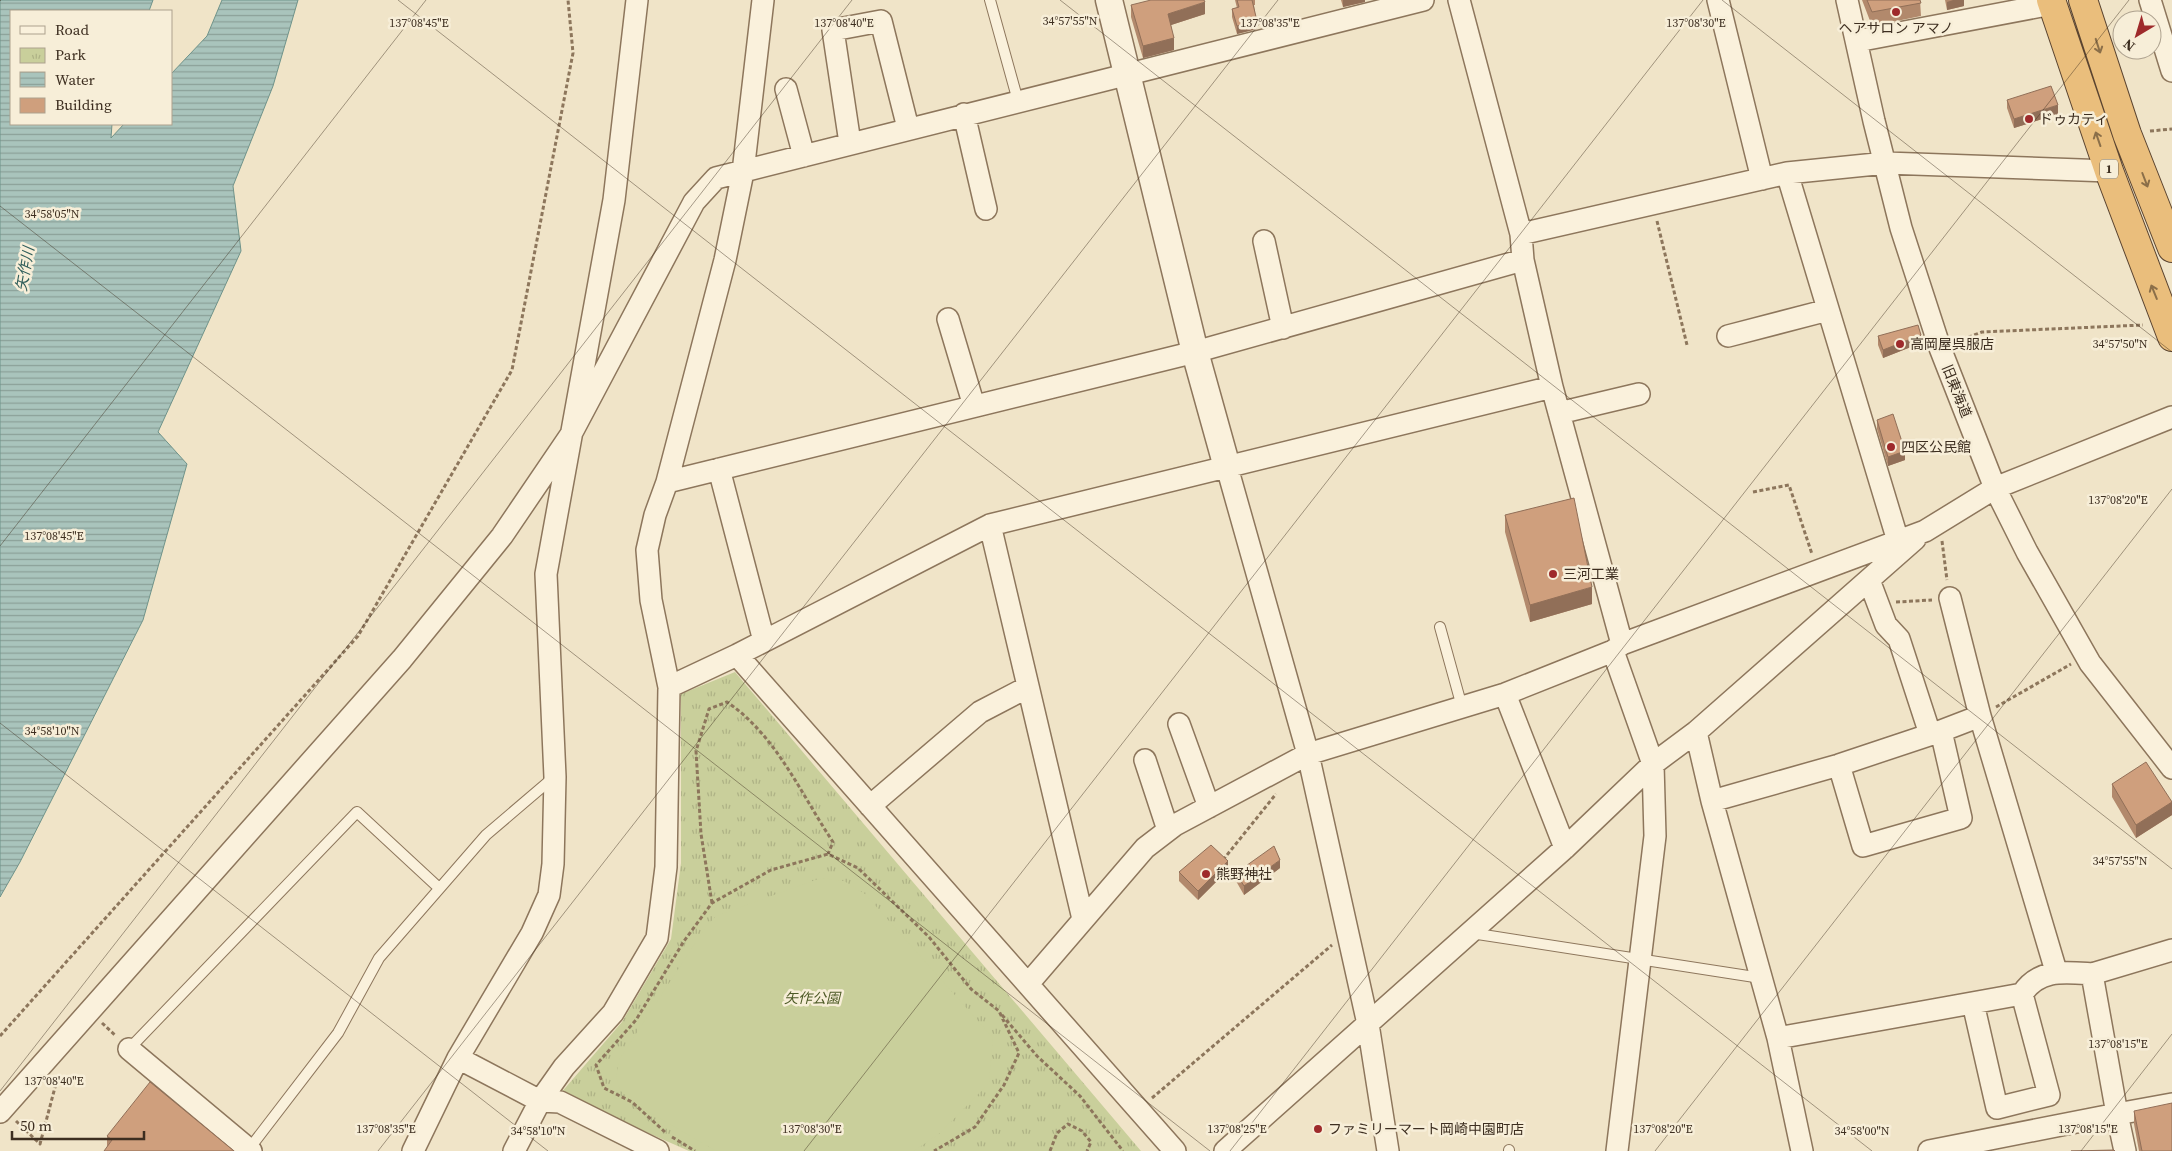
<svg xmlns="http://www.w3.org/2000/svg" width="2172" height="1151" font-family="'Source Serif 4','Noto Sans JP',serif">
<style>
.park{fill:url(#park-tufts)}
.pitch{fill:#c9cf9b}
.water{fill:url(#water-rules);stroke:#6f938a}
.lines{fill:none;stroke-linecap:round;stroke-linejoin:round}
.service-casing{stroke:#8d765c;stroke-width:12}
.minor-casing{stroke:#8d765c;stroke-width:24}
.tertiary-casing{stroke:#8d765c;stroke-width:29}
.trunk-casing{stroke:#5b4430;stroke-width:30}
.path{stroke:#8d765c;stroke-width:3;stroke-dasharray:4 2.5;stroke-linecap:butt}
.service{stroke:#faf1dc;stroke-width:10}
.minor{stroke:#faf1dc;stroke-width:21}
.tertiary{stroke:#faf1dc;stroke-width:26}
.trunk{stroke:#eabe7c;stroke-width:28}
.wall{fill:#b2896c}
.shaded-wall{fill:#916f58}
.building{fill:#cf9f7d;stroke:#916f58}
.oneway{stroke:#8b6f49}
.ticks{fill:none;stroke:#3d2e20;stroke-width:1;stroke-opacity:0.45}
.poi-dot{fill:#9e2a2b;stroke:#f7eed8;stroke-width:2}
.labels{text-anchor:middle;stroke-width:5;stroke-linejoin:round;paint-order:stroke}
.shield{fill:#f7eed8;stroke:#756857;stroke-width:1}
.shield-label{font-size:12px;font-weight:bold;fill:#3d2e20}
.poi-label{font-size:14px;fill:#3d2e20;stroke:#f7eed8;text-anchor:start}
.street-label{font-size:14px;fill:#3d2e20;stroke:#f7eed8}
.park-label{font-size:14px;font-style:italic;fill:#4d5a26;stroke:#f7eed8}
.water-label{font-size:15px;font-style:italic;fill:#2f5d5a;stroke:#f7eed8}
.ticks-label{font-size:12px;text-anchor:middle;fill:#3d2e20;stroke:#f7eed8;stroke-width:5;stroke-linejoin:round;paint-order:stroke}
</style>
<defs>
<pattern id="park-tufts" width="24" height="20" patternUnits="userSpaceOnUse" patternTransform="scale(1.25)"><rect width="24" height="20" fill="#c9cf9b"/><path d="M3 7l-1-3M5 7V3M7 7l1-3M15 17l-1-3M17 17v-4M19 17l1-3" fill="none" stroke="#aeb285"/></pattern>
<pattern id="water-rules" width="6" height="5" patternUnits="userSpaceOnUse" patternTransform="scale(1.25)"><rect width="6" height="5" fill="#a9c4bc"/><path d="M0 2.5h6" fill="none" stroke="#8ba098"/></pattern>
</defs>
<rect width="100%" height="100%" fill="#f0e4c8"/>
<path class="park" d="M735 672 1141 1151H689L560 1094 622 1022 671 939 681 863V694Z"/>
<path class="pitch" d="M821 878 844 881 865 894 993 1038 989 1083 940 1133 914 1151H716L632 1102 620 1090 616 1077 619 1060 705 928 716 916Z"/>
<path class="water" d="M0 0H153L149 11H11V124H112L111 138 124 124H171V74L207 36 222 0H298L273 86 233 186 241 251 158 432 187 464 143 620 20 862 0 897Z"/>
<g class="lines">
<defs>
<path id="service" d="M990 0 1018 101
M1440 627 1462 707
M1471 933 1761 978
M129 1049 357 812 439 888
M249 1149 338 1033 379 958 486 835 554 777
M1509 1151V1150"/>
<path id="minor" d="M1459 0 1521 234 1523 260 1552 387 1622 644
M1718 0 1762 179
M1847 0 1874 121 1901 228 1940 348 1995 488 2027 552 2090 663 2172 768
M2150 0 2172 71
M1857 41 2052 4
M786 89 804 156
M964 114 986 209
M850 143 833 30 881 21 908 128
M1787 173 1898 541
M1521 234 1787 173 1886 163 2109 171
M1264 241 1283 328
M948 319 974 406
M1728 336 1828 310
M1559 413 1639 394
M1227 467 1308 754 1368 1024 1388 1151
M719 469 764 641
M667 482 725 260 743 172 763 0
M990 525 1083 919
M1869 580 1886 625 1899 639 1930 734
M1950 598 1980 716 2056 971
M1613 651 1653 764 1655 836 1617 1151
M737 655 1175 1151
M669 687 737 655 990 525 1552 387
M1505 694 1565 848
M1179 724 1209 807
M1696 732 1712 801 1778 1038 1802 1151
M1145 760 1168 830
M1839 765 1941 731
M1712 801 1839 765 1863 846 1961 818 1941 731 1980 716
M870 806 980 712 1028 687
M2092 974 2172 950
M1028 984 1145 848 1175 825 1308 754 1505 694 1613 651 1622 644 1925 531 1995 488 2172 417
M1973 1003 1997 1108 2049 1095 2022 994
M1778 1038 2022 994C2039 968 2065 972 2092 974L2117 1114 2172 1104
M129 1049 251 1151
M458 1058 540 1101 560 1102 658 1151
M0 1112 402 659 502 536 570 436 694 202 716 178 1423 0
M413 1151 458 1058 532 933 549 895 553 864 555 777 546 574 614 200 637 0
M514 1151 540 1101 564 1067 613 1013 657 938 666 867 669 687 651 600 647 550 655 515 667 482 1195 352 1523 260
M1225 1151 1565 848 1653 764 1696 732 1915 539
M1929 1151 2117 1114 2125 1151"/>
<path id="tertiary" d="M1109 0 1195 352 1227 467"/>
<path id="trunk" d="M2051 0 2109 171 2172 337
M2083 0 2127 134 2172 248"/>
</defs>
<use href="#service" class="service-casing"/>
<use href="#minor" class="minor-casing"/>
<use href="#tertiary" class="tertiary-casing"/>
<use href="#trunk" class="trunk-casing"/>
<path class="path" d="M2150 131 2172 129
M1657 221 1687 345
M1956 342 1982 332 2143 325
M1753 492 1789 485 1812 554
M1942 541 1947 580
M1896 602 1932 600
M1996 707 2071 664
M1223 860 1276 794
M712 903 701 834 696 751 709 709 727 702C776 735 801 794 833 842L828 854
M1002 1015 1037 1056 1080 1096 1123 1151
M102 1023 116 1036
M0 1036 358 636 512 370 573 53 568 0
M1152 1098 1332 945
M16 1121 40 1144 58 1076
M665 1132 632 1102 604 1088 596 1065 636 1020 684 941 712 903 771 870 828 854 858 868 929 937 971 989 999 1011 1019 1053 1004 1085 975 1127 934 1151
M672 1137 695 1151
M1050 1151 1057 1133 1068 1124 1082 1131 1091 1142 1087 1151"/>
<use href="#service" class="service"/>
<use href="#minor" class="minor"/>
<use href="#tertiary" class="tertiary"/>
<use href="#trunk" class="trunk"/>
</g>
<path class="wall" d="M1235 0H1255V5H1254L1257 29 1237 34 1232 17V9L1237 8Z
M1341 0H1365V2L1343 7Z
M1862 0H1920L1921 16 1872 26Z
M1945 0H1964V6L1947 10Z
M1131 5 1205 14 1171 25 1174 50 1143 58 1131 17Z
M2007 100 2058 114 2014 128 2007 108Z
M1878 336 1921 343 1883 358 1878 345Z
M1877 420 1905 460 1888 466 1877 429Z
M1505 515 1592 604 1530 622 1505 532Z
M2112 784 2172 802V815L2136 838 2112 797Z
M1280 868 1244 895 1236 881V873Z
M1228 870 1198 900 1179 881V872Z
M2134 1111 2172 1151H2139L2134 1124Z
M107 1136 234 1151 107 1147Z"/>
<path class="shaded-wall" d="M1343 0H1365V2L1343 7Z
M1953 0H1964V6L1947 10V2Z
M1205 2V14L1168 26V14Z
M1257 21V29L1237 34V26Z
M1174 38V50L1143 58V46Z
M2058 105V114L2014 128V119Z
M1921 335V343L1883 358V350Z
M1905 451V460L1888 466V457Z
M1592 587V604L1530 622V605Z
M2172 802V815L2136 838V825Z
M1280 860V868L1244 895V886Z
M1228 861V870L1198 900V891Z"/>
<path class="building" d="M1151 0H1204L1205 2 1168 14 1174 38 1143 46 1131 5Z
M1237 0H1252L1257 21 1237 26 1232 9 1239 7Z
M1867 0H1920L1921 3 1872 12Z
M2051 86 2058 105 2014 119 2007 100Z
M1918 325 1921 335 1883 350 1878 336Z
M1893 414 1905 451 1888 457 1877 420Z
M1574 498 1592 587 1530 605 1505 515Z
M2146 762 2172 802 2136 825 2112 784Z
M1211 845 1228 861 1198 891 1179 872Z
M1274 846 1280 860 1244 886 1236 873Z
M150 1082 234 1151H104L112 1140 107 1136Z
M2172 1103V1151H2142L2134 1111Z
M2114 1150 2115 1151H2071Z"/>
<defs><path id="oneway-shaft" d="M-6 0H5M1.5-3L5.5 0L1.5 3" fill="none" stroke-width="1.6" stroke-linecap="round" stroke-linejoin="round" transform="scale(1.25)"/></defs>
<g class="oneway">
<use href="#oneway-shaft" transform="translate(2098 46) rotate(72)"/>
<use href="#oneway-shaft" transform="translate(2098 139) rotate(-109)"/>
<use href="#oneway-shaft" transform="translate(2145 180) rotate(69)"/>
<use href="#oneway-shaft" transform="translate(2154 292) rotate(-112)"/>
</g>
<path class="ticks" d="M398 0 1872 1151M1060 0 2172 869M1722 0 2172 352M0 1 1 0M0 206 1210 1151M0 546 426 0M0 723 548 1151M0 1091 852 0M378 1151 1278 0M804 1151 1703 0M1230 1151 2129 0M1655 1151 2172 489M2081 1151 2172 1034"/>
<g class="poi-dot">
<circle cx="1896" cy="12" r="5"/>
<circle cx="2029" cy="119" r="5"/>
<circle cx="1900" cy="344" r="5"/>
<circle cx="1891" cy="447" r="5"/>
<circle cx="1553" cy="574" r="5"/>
<circle cx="1206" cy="874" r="5"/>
<circle cx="1318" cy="1129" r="5"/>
</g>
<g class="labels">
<rect class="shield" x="2100" y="159.5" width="18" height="19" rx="4"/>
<g class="shield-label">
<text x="2109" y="173">1</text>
</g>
<g class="poi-label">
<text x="1896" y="33" text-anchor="middle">ヘアサロン アマノ</text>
<text x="2039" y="124">ドゥカティ</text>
<text x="1910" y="349">高岡屋呉服店</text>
<text x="1901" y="452">四区公民館</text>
<text x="1563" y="579">三河工業</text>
<text x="1216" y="879">熊野神社</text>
<text x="1328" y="1134">ファミリーマート岡崎中園町店</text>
</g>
<g class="street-label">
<text transform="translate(1957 391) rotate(68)" y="5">旧東海道</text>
</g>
<g class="park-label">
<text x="812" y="1003">矢作公園</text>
</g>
<g class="water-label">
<text transform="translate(25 269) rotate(-80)" y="5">矢作川</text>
</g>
</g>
<g class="ticks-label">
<text x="1070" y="25">34°57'55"N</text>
<text x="844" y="27">137°08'40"E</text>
<text x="419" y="27">137°08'45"E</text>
<text x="1270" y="27">137°08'35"E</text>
<text x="1696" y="27">137°08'30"E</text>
<text x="52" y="218">34°58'05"N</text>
<text x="2120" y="348">34°57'50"N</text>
<text x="2118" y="504">137°08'20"E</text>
<text x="54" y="540">137°08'45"E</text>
<text x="52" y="735">34°58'10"N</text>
<text x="2120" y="865">34°57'55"N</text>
<text x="2118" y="1048">137°08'15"E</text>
<text x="54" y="1085">137°08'40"E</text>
<text x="386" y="1133">137°08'35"E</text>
<text x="812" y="1133">137°08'30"E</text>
<text x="1237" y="1133">137°08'25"E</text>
<text x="1663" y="1133">137°08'20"E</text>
<text x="2088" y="1133">137°08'15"E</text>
<text x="538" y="1135">34°58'10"N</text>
<text x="1862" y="1135">34°58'00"N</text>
</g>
<rect x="10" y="10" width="162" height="115" fill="#f7eed8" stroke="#ada18e"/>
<rect x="20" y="26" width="25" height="8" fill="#faf1dc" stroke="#ada18e"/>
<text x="55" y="35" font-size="15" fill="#3d2e20">Road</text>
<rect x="20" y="48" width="25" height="15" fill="url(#park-tufts)" stroke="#ada18e"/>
<text x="55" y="60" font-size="15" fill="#3d2e20">Park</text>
<rect x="20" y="72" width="25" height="15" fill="url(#water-rules)" stroke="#ada18e"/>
<text x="55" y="85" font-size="15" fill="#3d2e20">Water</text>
<rect x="20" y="98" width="25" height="15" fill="#cf9f7d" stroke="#ada18e"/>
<text x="55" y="110" font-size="15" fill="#3d2e20">Building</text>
<g transform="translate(2137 35) rotate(218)"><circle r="24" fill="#f7eed8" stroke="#ada18e"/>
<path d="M0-4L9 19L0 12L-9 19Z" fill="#9e2a2b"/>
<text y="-8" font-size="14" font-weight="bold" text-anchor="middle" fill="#3d2e20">N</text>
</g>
<path d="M12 1131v8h132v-8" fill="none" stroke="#3d2e20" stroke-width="2.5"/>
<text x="20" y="1131" font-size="15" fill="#3d2e20" stroke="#f7eed8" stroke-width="4" paint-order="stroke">50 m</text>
</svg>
